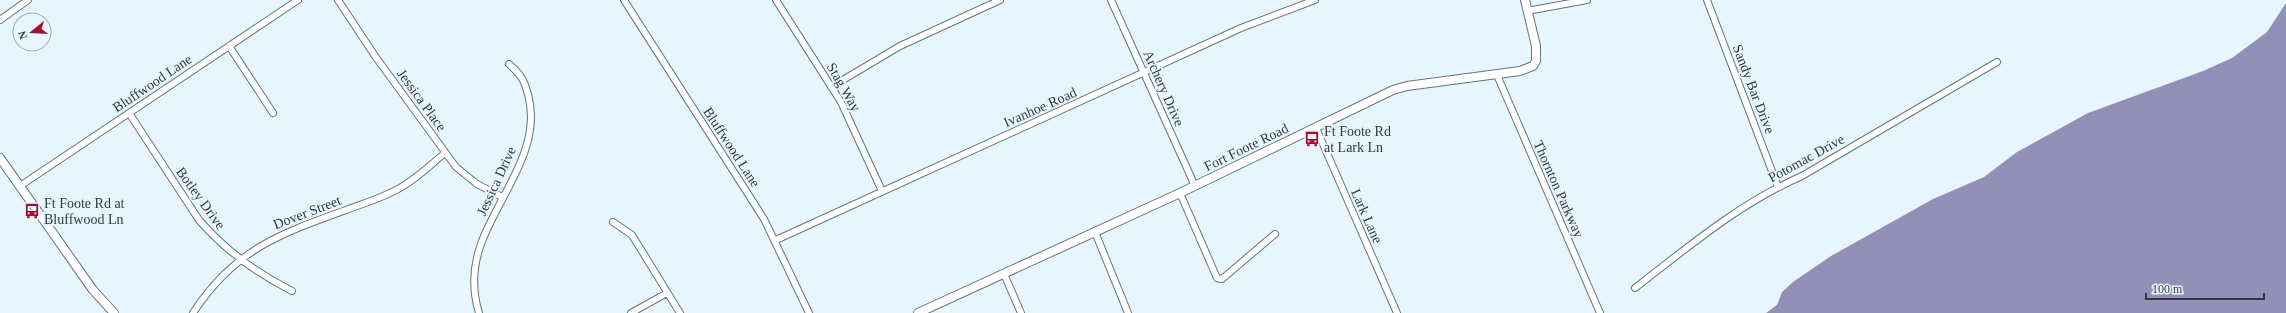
<svg xmlns="http://www.w3.org/2000/svg" width="2286" height="313" font-family="'Times New Roman',serif">
<style>
.water{fill:#9390b8}
.lines{fill:none;stroke-linecap:round;stroke-linejoin:round}
.minor-casing{stroke:#66747b;stroke-width:8}
.tertiary-casing{stroke:#66747b;stroke-width:10}
.minor{stroke:#fff;stroke-width:6}
.tertiary{stroke:#fff;stroke-width:8}
.labels{text-anchor:middle;stroke-width:4;stroke-linejoin:round;paint-order:stroke}
.street-label{font-size:14px;fill:#33393c;stroke:#e7f6fe}
.poi-label{font-size:14px;fill:#33393c;stroke:#e7f6fe;text-anchor:start}
</style>
<rect width="100%" height="100%" fill="#e7f6fe"/>
<path class="water" d="M2286 3V313H1766L1777 305 1782 292 1793 282 1831 256 1933 199 1984 177 2017 152 2088 113 2203 71 2232 58 2267 32Z"/>
<g class="lines">
<defs>
<path id="minor" d="M338 0 375 56 456 167 477 184 502 197
M624 0 764 219 809 313
M776 0 841 102 882 191
M1111 0 1195 186
M1707 0 1778 187
M1527 11 1587 0
M0 20 28 0
M229 46 273 113
M1497 75 1600 313
M831 87 900 46 1000 0
M129 113 199 220C226 251 256 273 292 291
M1316 128 1397 313
M20 186 298 0
M1180 193 1217 278 1222 279 1275 234
M613 222 632 235 680 313
M1095 232 1128 313
M776 240 1241 28 1315 0
M1004 274 1021 313
M1635 288C1688 247 1740 203 1802 176L1997 62
M193 313C234 250 279 234 346 210 362 204 379 199 394 191 413 182 429 166 445 153
M479 313C472 290 473 266 481 244 498 196 543 149 528 94 526 89 525 82 521 77 518 72 513 68 509 64
M631 313 667 293"/>
<path id="tertiary" d="M0 158 93 290 114 313
M918 313 1180 193 1393 90 1407 86 1520 71 1533 66 1536 61V46L1525 0"/>
</defs>
<use href="#minor" class="minor-casing"/>
<use href="#tertiary" class="tertiary-casing"/>
<use href="#minor" class="minor"/>
<use href="#tertiary" class="tertiary"/>
</g>
<defs>
<symbol id="bus-bare" viewBox="-9 -9 18 18"><path d="M-5-6H5V4H4V6H2V4H-2V6H-4V4H-5ZM-3.5-4V0h7V-4ZM-3.5 1.2v1.5H-2V1.2ZM2 1.2v1.5H3.5V1.2Z" fill="#a70f30" stroke="#e7f6fe" stroke-width="2.5" paint-order="stroke"/></symbol>
</defs>
<g fill-rule="evenodd">
<use href="#bus-bare" x="1301" y="128" width="22" height="22"/>
<use href="#bus-bare" x="21" y="200" width="22" height="22"/>
</g>
<g class="labels">
<g class="street-label">
<text transform="translate(152 83) rotate(-34)" y="5">Bluffwood Lane</text>
<text transform="translate(844 87) rotate(60)" y="5">Stag Way</text>
<text transform="translate(1164 88) rotate(66)" y="5">Archery Drive</text>
<text transform="translate(1754 89) rotate(69)" y="5">Sandy Bar Drive</text>
<text transform="translate(422 100) rotate(54)" y="5">Jessica Place</text>
<text transform="translate(1040 107) rotate(-24)" y="5">Ivanhoe Road</text>
<text transform="translate(732 147) rotate(57)" y="5">Bluffwood Lane</text>
<text transform="translate(1246 147) rotate(-26)" y="5">Fort Foote Road</text>
<text transform="translate(1806 158) rotate(-29)" y="5">Potomac Drive</text>
<text transform="translate(496 181) rotate(-65)" y="5">Jessica Drive</text>
<text transform="translate(1559 189) rotate(66)" y="5">Thornton Parkway</text>
<text transform="translate(201 198) rotate(54)" y="5">Botley Drive</text>
<text transform="translate(307 212) rotate(-21)" y="5">Dover Street</text>
<text transform="translate(1367 216) rotate(66)" y="5">Lark Lane</text>
</g>
<g class="poi-label">
<text x="1324" y="136">Ft Foote Rd<tspan x="1324" dy="16">at Lark Ln</tspan></text>
<text x="44" y="208">Ft Foote Rd at<tspan x="44" dy="16">Bluffwood Ln</tspan></text>
</g>
</g>
<g transform="translate(32 32) rotate(252)"><circle r="19" fill="#e7f6fe" stroke="#9faab0"/>
<path d="M0-3L7 15L0 10L-7 15Z" fill="#a70f30"/>
<text y="-6" font-size="11" font-weight="bold" text-anchor="middle" fill="#33393c">N</text>
</g>
<path d="M2146 293v6h118v-6" fill="none" stroke="#33393c" stroke-width="2"/>
<text x="2152" y="293" font-size="12" fill="#33393c" stroke="#e7f6fe" stroke-width="3" paint-order="stroke">100 m</text>
</svg>
